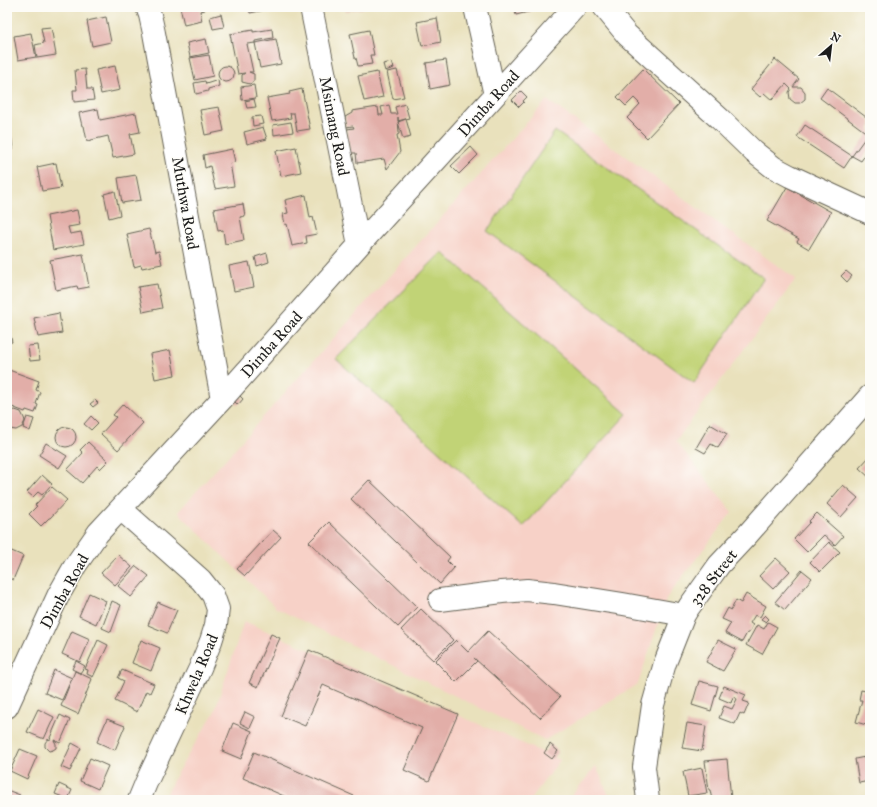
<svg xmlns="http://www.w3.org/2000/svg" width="877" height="807" font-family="'IM FELL Great Primer',serif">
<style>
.built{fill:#f7d1c7}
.pitch{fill:#c1d376;stroke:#6e7849}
.building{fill:#e2aea8}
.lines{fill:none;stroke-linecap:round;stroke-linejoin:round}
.minor-casing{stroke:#646154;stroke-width:24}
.minor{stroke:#fff;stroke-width:22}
.labels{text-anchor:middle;stroke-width:3;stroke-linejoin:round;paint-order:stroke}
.street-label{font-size:16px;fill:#1c1c1c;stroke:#fdfcf7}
</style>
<rect width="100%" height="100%" fill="#fdfcf7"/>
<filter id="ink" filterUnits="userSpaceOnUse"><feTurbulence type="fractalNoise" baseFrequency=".025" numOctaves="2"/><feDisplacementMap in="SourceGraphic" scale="8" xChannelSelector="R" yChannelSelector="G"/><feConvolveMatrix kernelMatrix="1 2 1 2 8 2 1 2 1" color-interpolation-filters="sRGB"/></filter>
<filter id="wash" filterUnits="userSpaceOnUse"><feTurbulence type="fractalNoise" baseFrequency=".012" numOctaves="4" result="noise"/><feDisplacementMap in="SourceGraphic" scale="16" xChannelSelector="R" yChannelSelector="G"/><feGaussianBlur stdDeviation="0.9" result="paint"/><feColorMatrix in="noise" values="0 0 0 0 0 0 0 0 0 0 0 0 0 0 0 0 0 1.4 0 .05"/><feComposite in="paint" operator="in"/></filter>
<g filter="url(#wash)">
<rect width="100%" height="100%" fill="#e9e1bc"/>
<path class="built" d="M547 100 796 279 676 441 732 512 667 597 638 684 545 740 276 608 178 512Z
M244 621 560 760 530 800H164L175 776 214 713Z
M596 766 611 800H568Z"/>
<path class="pitch" d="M555 131 764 278 694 383 487 231Z
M442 252 627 414 523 527 336 359Z"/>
<g id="blocks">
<path class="building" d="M180 7H204L205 10 200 11 202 21 184 25Z
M249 7H269L270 9 250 13Z
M345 7H364V8L346 11Z
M514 7H531L532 11 516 15Z
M221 14 224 27 213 29 210 17Z
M106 17 111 42 92 46 87 21Z
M437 18 441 42 422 46 417 22Z
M51 27 56 55 37 58 35 45 44 43 41 28Z
M272 29 273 38 255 41V43L247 44 253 72H249L254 74V81L250 84 242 82V75L245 73 238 74 230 34 253 30V32Z
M369 30 374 55H370L372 64 358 66 356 58H355L350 34Z
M31 33 36 57 18 60 14 36Z
M206 39 209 53 190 57 187 43Z
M276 39 281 64 260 68 255 43Z
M209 55 213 76 195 80 190 58Z
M775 59 799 79 793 87H801L805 92V99L800 103H795L790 99 789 92 791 89 786 84 772 100 764 93 760 97 751 89Z
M446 60 450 85 430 89 426 63Z
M392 62 394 68 385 71 383 64Z
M115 66 120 90 101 94 96 70Z
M218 74a8 8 0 1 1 16 0a8 8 0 1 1-16 0Z
M85 69 87 89H92L94 100 74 102 73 90H77L75 70Z
M643 69 679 104 647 138 627 118 640 104 634 98 626 106 617 97Z
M397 70 404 97 393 99 387 72Z
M377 72 383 97 364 101 358 76Z
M218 80 219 86 208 89V91L196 94 194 83 205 81 206 84Z
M254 85 256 98 242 100 241 87Z
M827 88 870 120V148L861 161 852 156 868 134 820 98Z
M302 89 310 129 297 131 294 113H290L291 118 272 121 267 98 290 94 289 92Z
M521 91 527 97 523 101 524 102 519 107 512 100Z
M254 99 256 107 247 108 245 101Z
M405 104 409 118 398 121V117L399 134 397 135 400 152 387 169 384 159 357 163 356 153H349L347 129 354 128 353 126 346 127 345 117 352 113V111L378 107 379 115H383L381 107 389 105 391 114H397L395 107Z
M219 107 224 131 205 135 200 110Z
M98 109 100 120 136 113 140 132 130 134 134 154 113 158 108 136 87 141 84 126H82L79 113Z
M261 116 263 124 253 126 252 117Z
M406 119 411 137 403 139 398 122Z
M291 122 293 132 274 135 273 125Z
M805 125 852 156 844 168 797 137Z
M263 127 267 139 247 144 244 132Z
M11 134 13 149H7V135Z
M296 147 301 172 281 176 276 151Z
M471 147 478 155 459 174 451 166Z
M232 149 235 162 230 163 234 186 215 189 210 166 205 168 203 155Z
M56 163 61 188 42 191 37 167Z
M136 175 141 200 122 203 118 178Z
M787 187 831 212 809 249 797 242 799 239 767 221Z
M115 191 120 215 109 218 104 194Z
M306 195 310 218 313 217 317 234 306 236 307 243 292 246 287 224 285 225 283 214 288 213 285 200Z
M243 204 245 216 240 217 244 240 225 244 223 230 218 231 214 209Z
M77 210 80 225 68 227 70 234 81 232 84 244 53 250 47 216Z
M149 229 155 252 159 251 162 264 142 268 141 265 134 267 127 234Z
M267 253 269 262 257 266 255 257Z
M83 254 89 287 78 289 77 286 56 290 50 260Z
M249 262 254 287 234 291 229 266Z
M846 271 852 276 847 282 841 276Z
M157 284 162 308 143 312 138 287Z
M59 313 62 333 38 337 34 318Z
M7 322 12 342 7 343Z
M38 345 40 360 30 361 28 346Z
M170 350 175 375 155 379 150 354Z
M9 370 39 381 36 390 40 392 36 404 38 405 35 413 26 410 25 412 7 405V375Z
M238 394 243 399 238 405 232 399Z
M95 400 98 403 93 407 90 404Z
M123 404 143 423 118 450 101 434 116 417 113 415Z
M15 410 21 412 24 418 25 421 22 427 16 430 10 429 7 426V414L9 412Z
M91 416 98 423 91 430 84 424Z
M27 417 34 419 30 431 23 428Z
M710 424 727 434 718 448 711 444 705 453 696 448Z
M56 437a10 10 0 1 1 20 0a10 10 0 1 1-20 0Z
M88 442 108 461 100 469 97 466 82 483 67 470 83 453 80 450Z
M46 443 67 456 59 468 39 455Z
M870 456V478L859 468Z
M42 475 52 484 42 495 38 492 33 497 27 492Z
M369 480 450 557 447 561 454 568 440 584 351 499Z
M843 485 858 498 841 517 827 504Z
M52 487 67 500 50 518H49L41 526 29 514 37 506 35 505Z
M817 513 843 536 835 545 824 535 807 552 794 539 810 522 809 521Z
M329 522 417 607 398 627 309 542Z
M273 530 281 537 245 576 237 569Z
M829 542 840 552 820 572 810 562Z
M7 549 23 556 13 580 7 577Z
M118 555 132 567 115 585 101 573Z
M776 558 790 571 773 589 759 576Z
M136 566 149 576 131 597 118 586Z
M802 570 812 578 785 610 775 602Z
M89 593 106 601 96 624 79 616Z
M746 594 766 606 760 617 755 615 750 623 753 625 749 633H747L742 642 725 633 731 623 722 619 728 608 731 610 736 600 741 603Z
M112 601 121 605 111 632 102 628Z
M158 602 177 610 167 633 148 625Z
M421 609 453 640 433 660 401 630Z
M765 615 769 619 766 622 761 619Z
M768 622 777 627 762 654 746 645 757 625 764 629Z
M72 631 90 639 80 662 62 654Z
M488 631 560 697 540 718 474 658 477 661 456 682 435 661 456 640 468 652Z
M271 634 280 638 258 687 249 683Z
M98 640 108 645 93 677 87 674 88 670 85 669Z
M141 640 160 648 151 671 132 663Z
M718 640 736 649 723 671 706 662Z
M309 650 458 714 429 781 404 770 422 728 323 685 305 726 281 716Z
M76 661 85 666 80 673 72 669Z
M54 670 72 678 62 700 45 693Z
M122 670 154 684 150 693 146 691 137 712 115 701 124 681 118 678Z
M75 671 92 679 78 714 61 706Z
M699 681 718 686 711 711 692 705Z
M724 686 746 695 743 701 749 703 744 715 740 713 735 724 719 718 724 706 732 709 737 699 733 697 731 703 719 698Z
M861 690 870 692V726L856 722 862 700H859Z
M38 709 54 717 44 739 27 732Z
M245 712 255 717 250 728 240 723Z
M60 715 70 720 60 743 54 740 56 744V748L53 750 49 751 45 747V743L47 740 51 739 50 738Z
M107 719 125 726 115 750 97 742Z
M233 723 252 731 241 759 222 751Z
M687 723 706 726 702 751 682 748Z
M72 743 81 748 70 771 61 767Z
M550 744 558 751 552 759 544 753Z
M20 749 37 756 27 779 10 771Z
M254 752 354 796 352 800H293L243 778Z
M870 756V781L859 783 855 759Z
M90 758 108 766 98 789 80 781Z
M727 759 731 798 712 800 710 790H709L705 761Z
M702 768 707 793 688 796 683 772Z
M59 784 72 790 68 799 55 794Z
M7 790 20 795 18 800H7Z"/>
</g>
</g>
<g filter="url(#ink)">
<use href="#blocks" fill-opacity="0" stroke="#646154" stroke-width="1"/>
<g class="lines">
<defs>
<path id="minor" d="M147 7 150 15 154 33 222 399
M311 7 359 245
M475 7 495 95
M604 7 627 35 720 119 754 152 773 167 790 176 870 213
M121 509 201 580 213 595 218 609 216 625 211 641 200 668 146 783 139 800
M440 600 502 592 527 590 554 593 623 604 684 615
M7 707 58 596 75 566 98 533 222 399 359 245 575 7
M648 800 644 767 653 705 665 663 684 615 689 607 719 565 748 534 870 396"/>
</defs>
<use href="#minor" class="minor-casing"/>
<use href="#minor" class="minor"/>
</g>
</g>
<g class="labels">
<g class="street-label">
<text transform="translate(488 103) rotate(-48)" y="6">Dimba Road</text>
<text transform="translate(335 126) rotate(79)" y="6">Msimang Road</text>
<text transform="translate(186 203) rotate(80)" y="6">Muthwa Road</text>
<text transform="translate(271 344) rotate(-48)" y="6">Dimba Road</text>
<text transform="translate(713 577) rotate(-52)" y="6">328 Street</text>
<text transform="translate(64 591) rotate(-61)" y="6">Dimba Road</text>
<text transform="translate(196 674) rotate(-67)" y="6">Khwela Road</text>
</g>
</g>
<rect width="877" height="807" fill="none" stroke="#fdfcf7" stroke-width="24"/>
<g transform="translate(831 46) rotate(28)" stroke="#fdfcf7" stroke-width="3" paint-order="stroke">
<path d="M0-3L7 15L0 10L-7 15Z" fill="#1c1c1c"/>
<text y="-6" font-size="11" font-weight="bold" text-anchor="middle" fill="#1c1c1c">N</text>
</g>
</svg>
